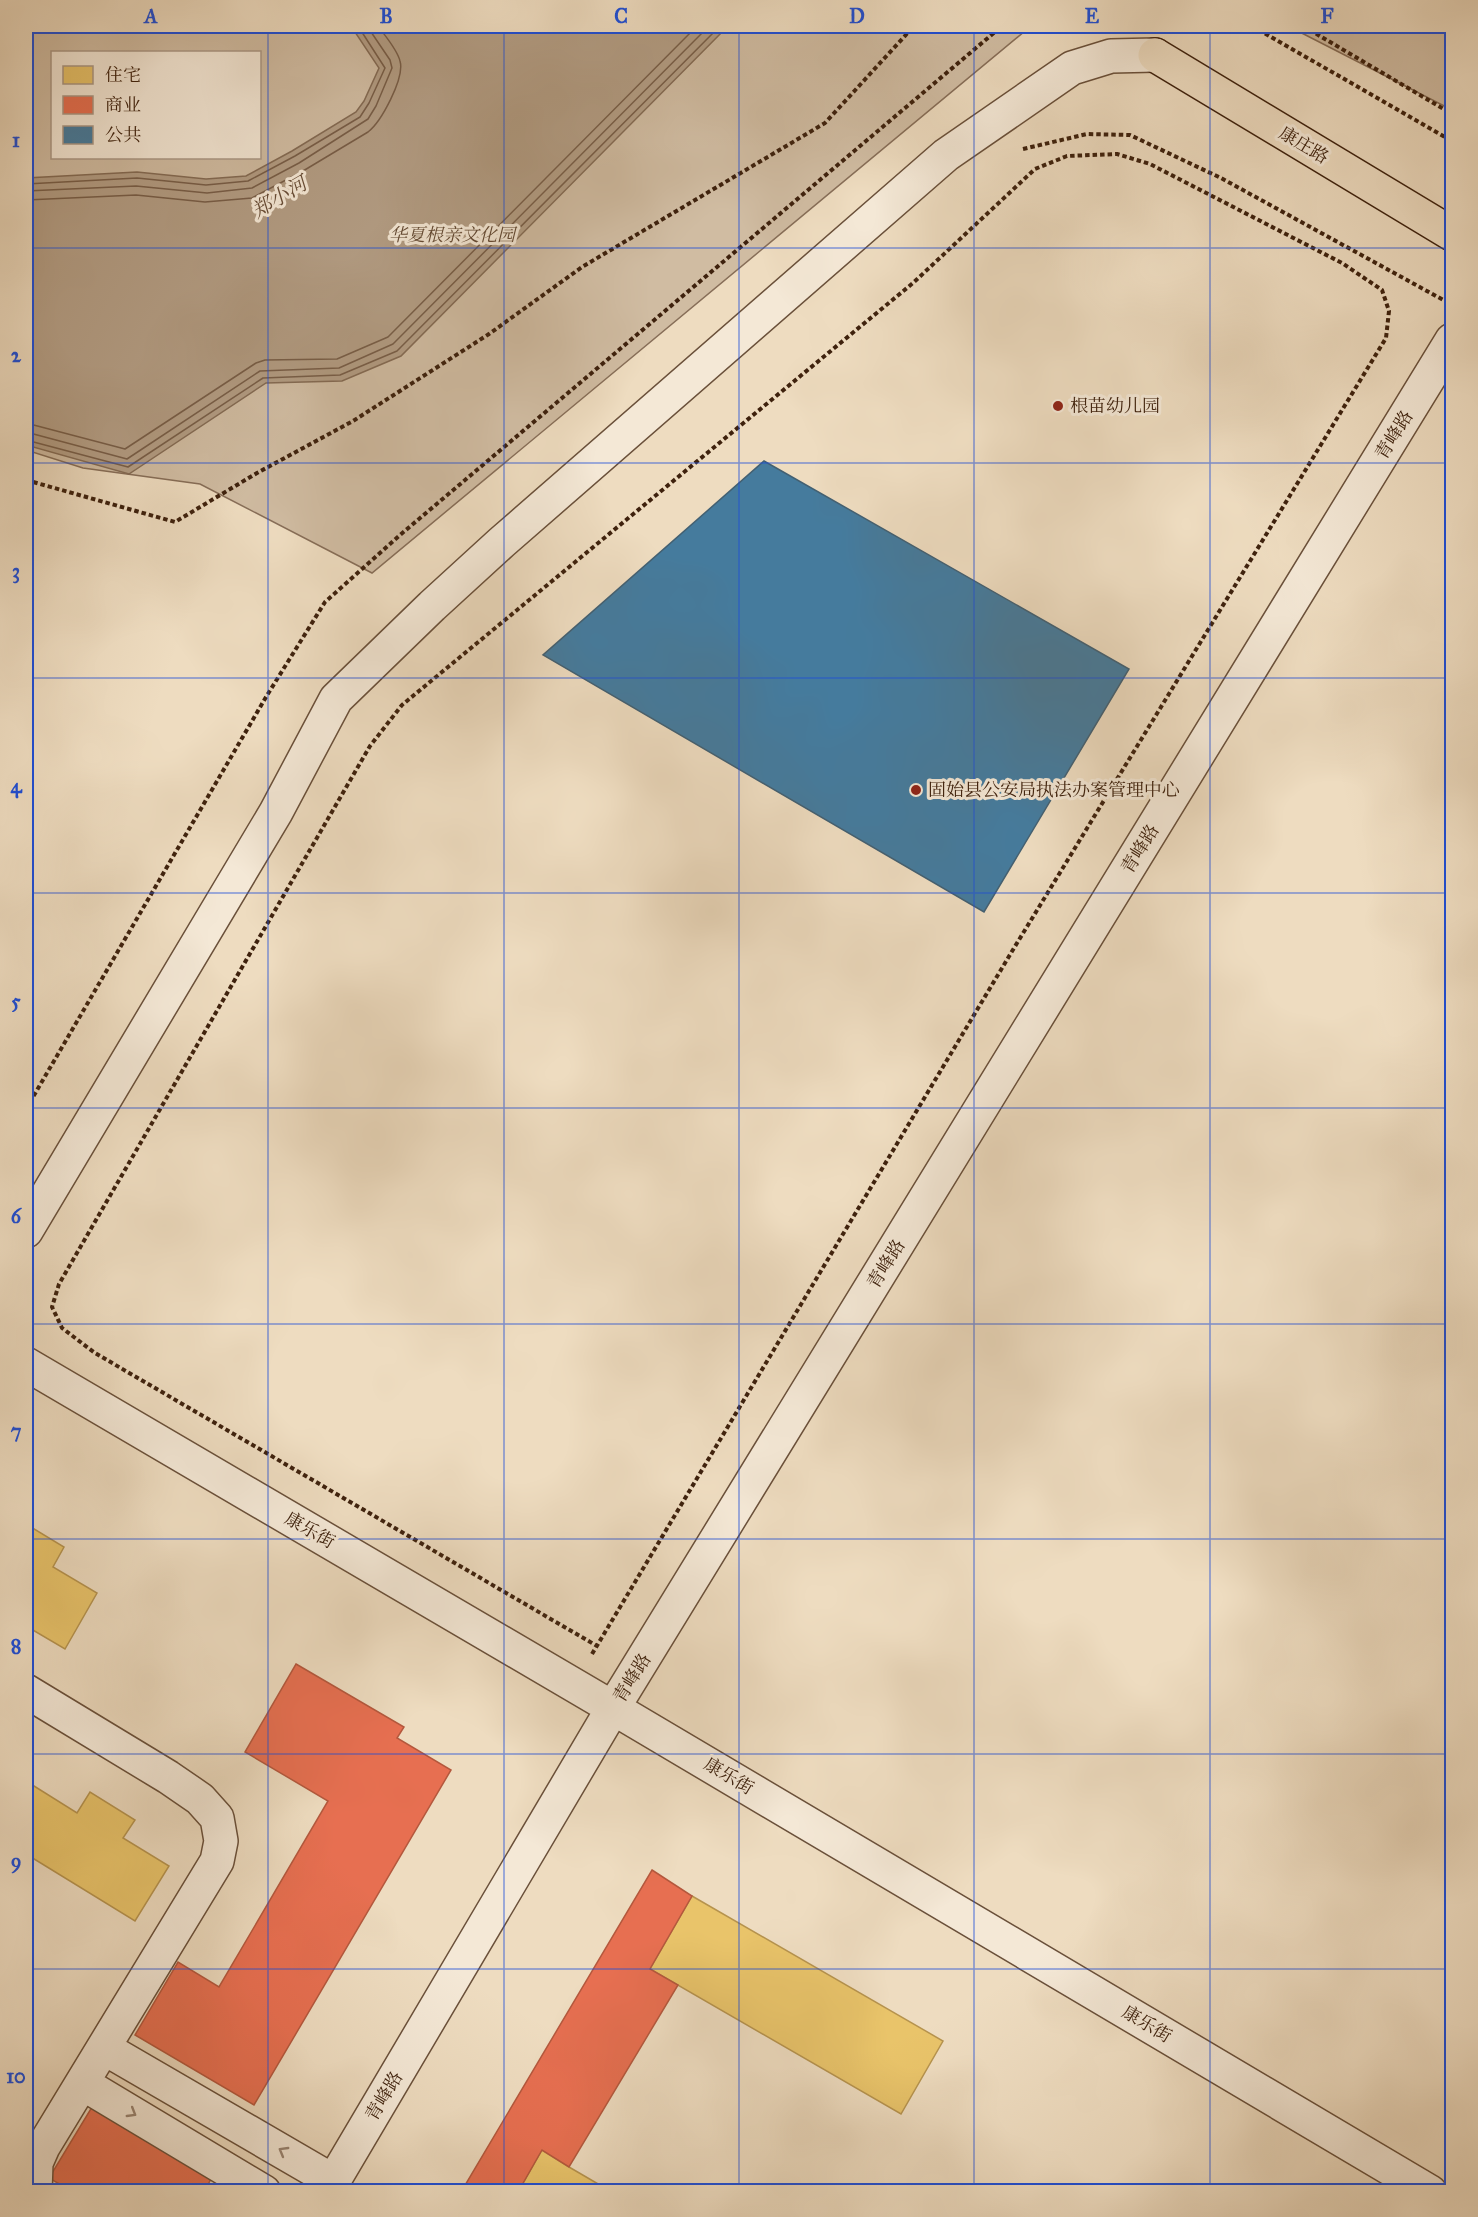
<svg xmlns="http://www.w3.org/2000/svg" width="1478" height="2217" font-family="'IM FELL Great Primer','Noto Serif SC',serif">
<style>
.green{fill:#d0bca2;stroke:#876e58;stroke-width:1.5;fill-rule:evenodd}
.water{fill:#b29c83;stroke:#846b54;stroke-width:1.5}
.homes{fill:#e9c46a;stroke:#b6934e;stroke-width:1.5}
.shops{fill:#e76f51;stroke:#b4583d;stroke-width:1.5}
.public{fill:#457b9d;stroke:#436072;stroke-width:1.5}
.lines{fill:none;stroke-linecap:round;stroke-linejoin:round}
.shore{stroke:#785e48;stroke-width:1.5}
.minor-casing{stroke:#6a503a;stroke-width:36}
.major-casing{stroke:#3e210d;stroke-width:36}
.path{stroke:#3e210d;stroke-width:4;stroke-dasharray:4.5 3;stroke-linecap:butt}
.minor{stroke:#f4e8d6;stroke-width:33}
.major{stroke:#eedcc0;stroke-width:33}
.oneway{stroke:#998472}
.grid{fill:none;stroke:#1d4ed8;stroke-width:1.5;stroke-opacity:0.55}
.poi-dot{fill:#8f2418;stroke:#f4e8d6;stroke-width:2}
.labels{text-anchor:middle;stroke-width:6;stroke-linejoin:round;paint-order:stroke}
.street-label{font-size:18px;fill:#3e210d;stroke:#f4e8d6}
.park-label{font-size:18px;font-style:italic;fill:#624832;stroke:#f4e8d6}
.poi-label{font-size:18px;fill:#3e210d;stroke:#f4e8d6;text-anchor:start}
.water-label{font-size:20px;font-style:italic;fill:#674c36;stroke:#f4e8d6}
.neatline{fill:none;stroke:#1d4ed8;stroke-width:2}
.grid-label{font-size:20px;text-anchor:middle;font-weight:bold;fill:#1d4ed8}
</style>
<rect width="100%" height="100%" fill="#eedcc0"/>
<filter id="stains"><feTurbulence type="fractalNoise" baseFrequency=".00333" numOctaves="4"/><feColorMatrix values="0 0 0 0 .2 0 0 0 0 .09 0 0 0 0 .02 0 0 0 .5 -.17"/></filter>
<radialGradient id="worn" r=".72"><stop offset=".6" stop-color="#630" stop-opacity="0"/><stop offset="1" stop-color="#630" stop-opacity=".3"/></radialGradient>
<path class="green" d="M26 26H1031L372 573 200 484 83 468 26 450ZM52 52H260V158H52Z
M1288 26H1452V110Z"/>
<path class="water" d="M351 26H728L401 356 342 381 266 383 129 474 26 445V178L137 172 206 179 246 176 292 151 356 112 364 101 379 68Z"/>
<path class="homes" d="M26 1524 64 1547 53 1567 97 1593 65 1649 26 1626Z
M26 1781 77 1813 90 1792 135 1820 123 1838 169 1866 135 1921 26 1854Z
M692 1896 943 2041 901 2114 650 1969Z
M542 2150 569 2167 612 2192H518Z"/>
<path class="shops" d="M296 1664 404 1727 397 1738 451 1770 254 2105 135 2035 178 1962 219 1987 328 1801 245 1752Z
M652 1870 692 1896 650 1969 678 1985 569 2167 542 2150 518 2192H461Z
M92 2107 212 2177 204 2192H73L49 2178Z"/>
<path class="public" d="M764 461 1129 669 984 912 543 655Z"/>
<g class="lines">
<path class="shore" d="M26 184 137 178 206 185 248 181 295 156 360 117 369 103 385 68 358 26
M26 191 136 186 207 193 252 188 299 163 368 119 376 106 392 68 390 60 367 26
M26 200 136 195 205 202 252 198 303 171 368 132C381 122 405 78 400 61 397 49 385 36 378 26
M26 423 125 449 256 363 265 360 337 359 388 337 697 26
M26 432 127 459 260 371 339 368 393 344 709 26
M26 440 128 467 263 378 340 375 397 351 720 26"/>
<defs>
<path id="minor" d="M26 1231 276 812 336 699 432 606 502 542 946 155 1072 68 1111 56 1155 55
M26 1364 613 1708 1430 2192
M26 1691 168 1777 200 1799 217 1818 221 1841 217 1861 43 2147 36 2163 35 2192
M104 2048 333 2181
M82 2083 264 2192
M327 2192 613 1708 1452 340"/>
<path id="major" d="M1155 55 1452 234"/>
</defs>
<use href="#minor" class="minor-casing"/>
<use href="#major" class="major-casing"/>
<path class="path" d="M1252 26 1452 141
M1303 26 1452 114
M1056 31 1066 26
M1023 149 1087 134 1130 135 1221 178 1447 302
M26 480 175 522 257 473 353 421 489 334 582 267 825 123 914 26
M26 1109 266 697 325 602 400 535 1002 26
M592 1654 1014 948 1386 338 1389 311 1382 290 1342 263 1150 164 1117 154 1067 156 1035 169 913 283 402 705 370 746 59 1284 52 1307 62 1328 95 1353 597 1646"/>
<use href="#minor" class="minor"/>
<use href="#major" class="major"/>
</g>
<defs><path id="oneway-chevron" d="M-2-3.5L2.5 0L-2 3.5" fill="none" stroke-width="1.6" stroke-linecap="round" stroke-linejoin="round" transform="scale(1.5)"/></defs>
<g class="oneway">
<use href="#oneway-chevron" transform="translate(132 2113) rotate(31)"/>
<use href="#oneway-chevron" transform="translate(283 2151) rotate(-150)"/>
</g>
<path class="grid" d="M268 26V2192M504 26V2192M739 26V2192M974 26V2192M1210 26V2192M26 248H1452M26 463H1452M26 678H1452M26 893H1452M26 1108H1452M26 1324H1452M26 1539H1452M26 1754H1452M26 1969H1452"/>
<g class="poi-dot">
<circle cx="1058" cy="406" r="6"/>
<circle cx="916" cy="790" r="6"/>
</g>
<g class="labels">
<g class="street-label">
<text transform="translate(1304 145) rotate(31)" y="6">康庄路</text>
<text transform="translate(1394 435) rotate(-58)" y="6">青峰路</text>
<text transform="translate(1140 849) rotate(-58)" y="6">青峰路</text>
<text transform="translate(886 1264) rotate(-58)" y="6">青峰路</text>
<text transform="translate(310 1530) rotate(30)" y="6">康乐街</text>
<text transform="translate(632 1678) rotate(-58)" y="6">青峰路</text>
<text transform="translate(729 1776) rotate(31)" y="6">康乐街</text>
<text transform="translate(1147 2024) rotate(31)" y="6">康乐街</text>
<text transform="translate(384 2096) rotate(-59)" y="6">青峰路</text>
</g>
<g class="park-label">
<text x="452" y="241">华夏根亲文化园</text>
</g>
<g class="poi-label">
<text x="1070" y="412">根苗幼儿园</text>
<text x="928" y="796">固始县公安局执法办案管理中心</text>
</g>
<g class="water-label">
<text transform="translate(279 197) rotate(-31)" y="7">郑小河</text>
</g>
</g>
<rect width="1478" height="2217" fill="none" stroke="#eedcc0" stroke-width="66"/>
<rect x="51" y="51" width="210" height="108" fill="#f4e8d6" stroke="#ab9886" stroke-width="1.5"/>
<rect x="63" y="66" width="30" height="18" fill="#e9c46a" stroke="#ab9886" stroke-width="1.5"/>
<text x="105" y="81" font-size="18" fill="#3e210d">住宅</text>
<rect x="63" y="96" width="30" height="18" fill="#e76f51" stroke="#ab9886" stroke-width="1.5"/>
<text x="105" y="111" font-size="18" fill="#3e210d">商业</text>
<rect x="63" y="126" width="30" height="18" fill="#457b9d" stroke="#ab9886" stroke-width="1.5"/>
<text x="105" y="141" font-size="18" fill="#3e210d">公共</text>
<rect x="33" y="33" width="1412" height="2151" class="neatline"/>
<g class="grid-label">
<text x="151" y="23">A</text>
<text x="386" y="23">B</text>
<text x="621" y="23">C</text>
<text x="857" y="23">D</text>
<text x="1092" y="23">E</text>
<text x="1327" y="23">F</text>
<text x="16" y="147">1</text>
<text x="16" y="362">2</text>
<text x="16" y="578">3</text>
<text x="16" y="793">4</text>
<text x="16" y="1008">5</text>
<text x="16" y="1223">6</text>
<text x="16" y="1438">7</text>
<text x="16" y="1653">8</text>
<text x="16" y="1868">9</text>
<text x="16" y="2083">10</text>
</g>
<rect width="100%" height="100%" filter="url(#stains)"/>
<rect width="100%" height="100%" fill="url(#worn)"/>
</svg>
